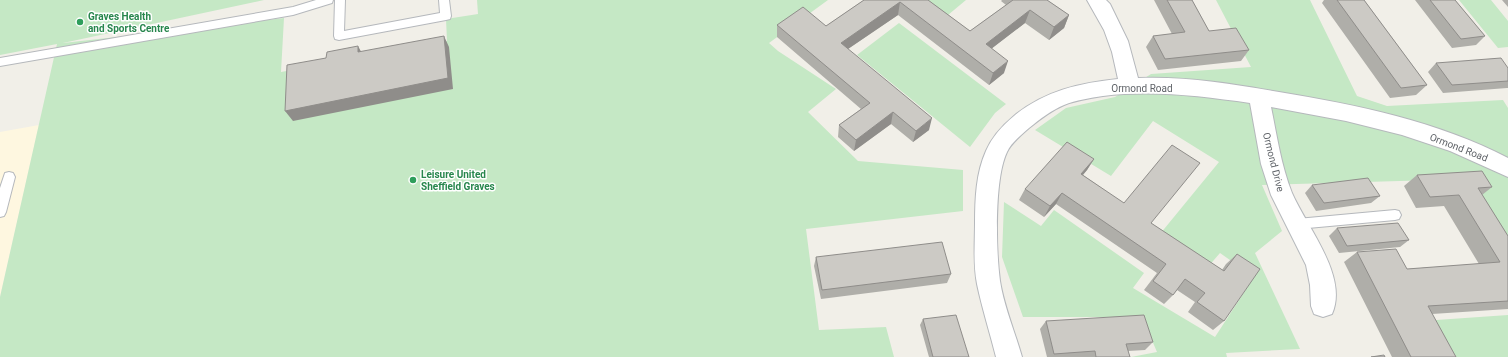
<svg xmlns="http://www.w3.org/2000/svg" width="1508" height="357" font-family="Roboto,sans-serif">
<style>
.commercial{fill:#fef7e0}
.green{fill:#c5e8c5}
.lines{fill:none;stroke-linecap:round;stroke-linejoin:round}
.lane-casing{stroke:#b5b8bc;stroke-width:2}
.street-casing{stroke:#b5b8bc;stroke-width:2}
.lane{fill:#fff;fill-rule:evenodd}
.street{fill:#fff;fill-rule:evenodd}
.wall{fill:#afaea9}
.shaded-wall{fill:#8f8d8a}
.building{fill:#cccac5;stroke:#8f8d8a}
.leisure-dot{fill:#2e9e5b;stroke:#fff;stroke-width:1.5}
.labels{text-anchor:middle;stroke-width:3;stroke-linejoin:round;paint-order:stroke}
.leisure-label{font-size:10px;font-weight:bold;fill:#27864d;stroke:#fff;text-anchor:start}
.street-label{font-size:10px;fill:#5f6368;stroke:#fff}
</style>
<rect width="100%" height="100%" fill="#f1efe8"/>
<path class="commercial" d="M39 125 0 297V132Z"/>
<path class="green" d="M0 0H264L63 43 284 18 281 72 447 41 446 19 478 14 477 0H828L769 43 778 51 836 89 808 112 858 161 963 170V211L806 229 819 330 886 327 894 357H0V297L57 44 0 55Z
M926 0H966L948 15Z
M1216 0H1310L1357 96 1387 106 1503 100 1508 108V262L1469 179 1262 185 1282 231 1255 253 1300 349 1226 353 1227 357H1131L1157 352 1142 317H1023L1002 257 1004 202 1041 226 1054 210 1144 273 1133 288 1215 337 1254 277 1220 253 1207 268 1160 234 1219 162 1153 121 1111 176 1035 130 1066 108 1115 97 1151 74 1251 67Z
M1459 0H1491L1508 21V47L1498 48Z
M899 23 1006 104 995 113 970 147 857 55Z
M1508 315V357H1443L1422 321Z"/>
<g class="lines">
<defs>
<path id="lane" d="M316 0H333L332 3 293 15 0 66V58L293 7Z
M335 0H345L344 31 440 13 439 0H449L451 16 450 19 446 20 339 40 335 39 334 36Z
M9 172 13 173 15 177 6 212 4 216 0 217V188L5 173Z
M1395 210 1399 211 1401 215 1399 219 1395 220 1297 229 1293 228 1291 224 1293 220 1297 219Z"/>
<path id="street" d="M1087 0H1106L1110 4 1128 41 1138 78C1185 76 1233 84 1279 92 1357 105 1437 121 1508 158V177L1450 151 1402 135 1346 121 1271 107C1277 136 1281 165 1292 193 1306 226 1349 276 1332 314L1323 317 1314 314 1311 306 1310 285 1306 265 1271 195 1261 164 1250 103C1201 96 1152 90 1103 96 1090 98 1076 100 1064 105 1052 110 1040 119 1029 128 1021 135 1011 143 1007 152 994 179 996 251 1000 281 1004 307 1015 332 1022 357H996C990 333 982 308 977 284 973 264 975 243 975 223 975 199 976 173 986 151 992 137 1002 126 1014 116 1044 91 1079 83 1118 79L1112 52 1104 30Z"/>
</defs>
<use href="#lane" class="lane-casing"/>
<use href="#street" class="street-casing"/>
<use href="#lane" class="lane"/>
<use href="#street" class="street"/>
</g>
<path class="wall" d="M864 0H928L970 31 1006 5 1001 1 1002 0H1047L1069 15 1064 28 1049 40 1025 23 992 48 1004 73 989 85 898 15 848 49 929 130 913 142 891 124 854 151 838 137 839 125 861 109 777 37V25L826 26Z
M1154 0H1192L1209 31 1249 50 1241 61 1158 70 1146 47 1153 36 1172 34Z
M1324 0H1364L1427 85 1416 95 1390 98 1322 3Z
M1415 0H1455L1485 36 1476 45 1452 48Z
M1502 0H1508V7Z
M1436 63 1508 68V88H1507L1443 93 1428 72Z
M1094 159 1087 170 1083 175 1151 223 1222 270 1226 264 1237 254 1224 321 1213 330 1188 312 1195 302 1177 290 1173 295 1164 304 1144 290 1157 273 1056 204 1044 217 1019 200 1025 189Z
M1417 175 1492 187 1482 195 1508 236V309L1432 314 1456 357H1392L1344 262 1357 252 1407 269 1479 264 1444 206 1416 208 1404 186Z
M1312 185 1380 196 1371 203 1316 211 1305 193Z
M1337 228 1409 240 1400 247 1339 253 1329 236Z
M816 257 951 274 947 283 821 299 814 266Z
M923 319 969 357H929L920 325Z
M1046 321 1153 342 1145 350 1128 351 1130 357H1047L1040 329Z"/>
<path class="shaded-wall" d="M900 2 898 15 839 55 841 43Z
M1030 10 1025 23 982 56 986 44Z
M1069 15 1064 28 1049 40 1054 27Z
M444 36 449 47 453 89 293 121 285 111Z
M358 46 364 57 358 52Z
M1008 61 1004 73 989 85 993 73Z
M893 112 891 124 854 151 856 140Z
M932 118 929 130 913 142 916 131Z
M1094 159 1087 170 1074 185 1081 174Z
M1062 193 1056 204 1044 217 1050 206Z"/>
<path class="building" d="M864 0H928L970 31 1013 0H1047L1069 15 1054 27 1030 10 986 44 1008 61 993 73 900 2 841 43 932 118 916 131 893 112 856 140 839 125 870 103 777 25 803 7 826 26Z
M1167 0H1192L1209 31 1236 28 1249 50 1165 59 1153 36 1185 32Z
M1337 0H1364L1427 85 1401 88Z
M1430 0H1455L1485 36 1461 39Z
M444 36 448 78 285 111 287 65 326 58 327 52 358 46V52Z
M1501 58 1508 68V81L1452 85 1436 63Z
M1067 142 1094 159 1081 174 1124 203 1172 145 1200 163 1151 223 1224 271 1237 254 1260 269 1224 321 1197 302 1205 293 1185 279 1173 295 1153 281 1166 264 1062 193 1050 206 1025 189Z
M1482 171 1492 187 1478 188 1508 236V301L1428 306 1456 357H1411L1357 252 1396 249 1407 269 1500 262 1459 195 1430 197 1417 175Z
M1368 178 1380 196 1324 203 1312 185Z
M1398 223 1409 240 1347 246 1337 228Z
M942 242 951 274 822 290 816 257Z
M956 315 969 357H933L923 319Z
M1144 315 1153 342 1126 344 1130 357H1096L1095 351 1054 354 1046 321Z
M1384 355 1385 357H1371Z"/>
<g class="leisure-dot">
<circle cx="80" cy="22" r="4"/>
<circle cx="413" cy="180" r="4"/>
</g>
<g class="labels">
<g class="leisure-label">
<text x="88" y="20">Graves Health<tspan x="88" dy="12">and Sports Centre</tspan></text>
<text x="421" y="178">Leisure United<tspan x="421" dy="12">Sheffield Graves</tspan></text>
</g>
<g class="street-label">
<text x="1142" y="92">Ormond Road</text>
<text transform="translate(1459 147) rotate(21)" y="4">Ormond Road</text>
<text transform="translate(1274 162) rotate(76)" y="4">Ormond Drive</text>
</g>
</g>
</svg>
